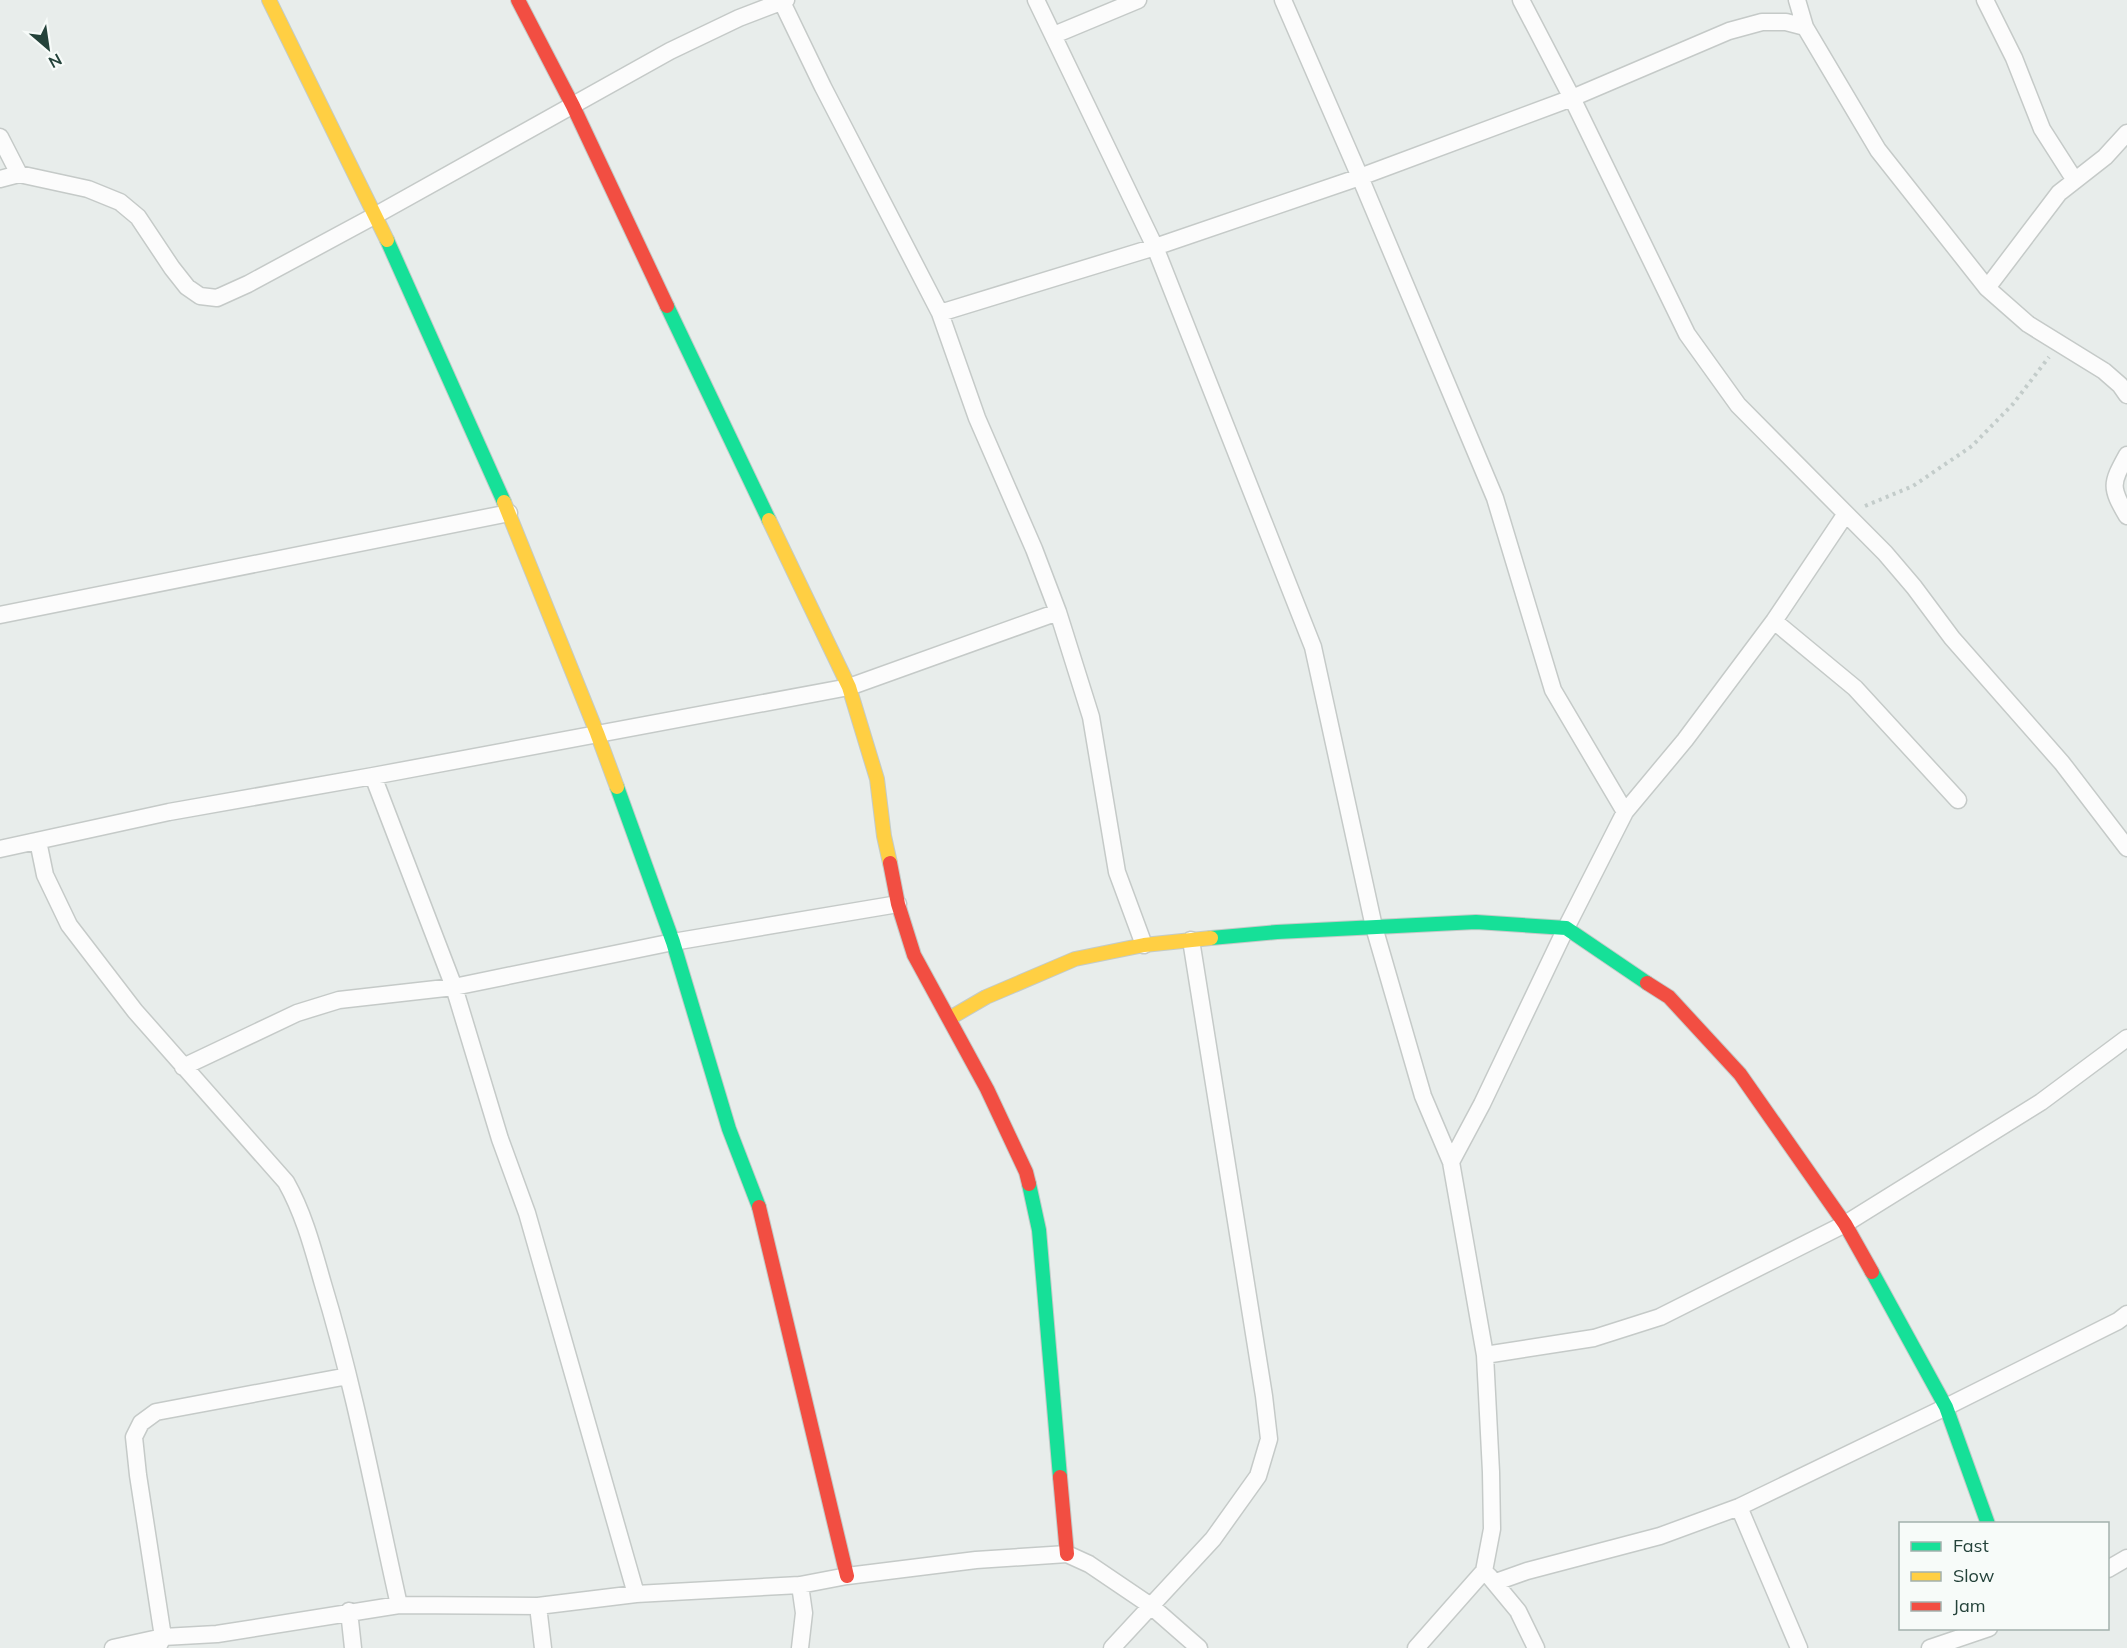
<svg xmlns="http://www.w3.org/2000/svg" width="2127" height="1648" font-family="Mulish,sans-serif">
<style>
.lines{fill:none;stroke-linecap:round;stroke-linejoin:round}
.street-casing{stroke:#c5cac8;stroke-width:19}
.fast-casing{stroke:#c3cbc8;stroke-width:16}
.slow-casing{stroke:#c3cbc8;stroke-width:16}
.jam-casing{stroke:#c3cbc8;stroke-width:16}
.path{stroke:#c3ccca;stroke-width:4;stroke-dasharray:3 4.5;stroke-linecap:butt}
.street{stroke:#fcfcfc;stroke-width:16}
.fast{stroke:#16e098;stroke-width:14}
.slow{stroke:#ffcf43;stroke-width:14}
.jam{stroke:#f24e42;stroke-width:14}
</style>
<rect width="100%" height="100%" fill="#e8edeb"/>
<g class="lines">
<defs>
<path id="street" d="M781 0 823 87 940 313 977 418 1034 549 1058 612 1091 717 1117 872 1144 945
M1036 0 1155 247 1313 647 1374 927 1423 1096 1451 1162
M1283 0 1360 177 1495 498 1553 690 1625 812
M1521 0 1572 98 1687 334 1738 405 1885 553 1914 587 1952 638 2062 763 2127 848
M1797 0 1805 27 1878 150 1987 288 2028 324 2104 371 2120 385 2127 395
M1985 0 2014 58 2042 129 2074 179
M1054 35 1138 0
M0 137 19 174
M0 179 19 174 88 189 120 202 138 217 172 268 187 287 200 296 217 298 248 284 376 215 670 51 739 18 786 0
M1987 288 2059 193 2105 157 2127 133
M940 313 1155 247 1360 177 1572 98 1729 31 1762 22H1786L1805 27
M2127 455C2111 484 2110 487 2127 516
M0 615 509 513
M1774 621 1855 688 1958 800
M373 776 454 987 500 1139 527 1213 636 1594
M38 841 45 875 69 925 135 1011 286 1182C304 1214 313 1249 323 1284 355 1389 375 1498 399 1605
M0 849 169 812 373 776 849 687 1058 612
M183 1067 297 1013 339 1000 454 987 673 942 898 904
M1485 1355 1594 1338 1660 1317 1845 1224 2041 1102 2127 1038
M1739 1507 1799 1648
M2108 1569 2127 1558
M1489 1576 1518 1611 1536 1648
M1496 1582 1527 1571 1660 1536 1739 1507 1946 1407 2118 1321 2127 1314
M800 1585 804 1613 800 1648
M538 1606 543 1648
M349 1611 353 1648
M158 1647 163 1637 138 1475 134 1437 141 1423 156 1412 348 1376
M113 1648 163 1637 217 1634 399 1605 538 1606 636 1594 800 1585 847 1576 976 1560 1067 1554 1089 1564 1151 1606 1199 1648
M1112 1648 1213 1539 1258 1476 1269 1439 1264 1396 1191 940
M1416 1648 1484 1571 1492 1529 1491 1472 1485 1355 1451 1162 1482 1104 1566 928 1625 812 1685 740 1774 621 1845 515
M1930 1648 1989 1628"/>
<path id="fast" d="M387 240 504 502
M667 306 769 520
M617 787 673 942 729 1129 759 1207
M1211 938 1277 932 1476 922 1566 928 1647 983
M1029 1184 1039 1230 1060 1477
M1872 1272 1946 1407 1988 1524"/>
<path id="slow" d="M269 0 387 240
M504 502 597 733 617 787
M769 520 849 687 877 779 884 836 890 863
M950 1018 986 997 1075 959 1144 945 1211 938"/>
<path id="jam" d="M518 0 573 106 667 306
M890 863 898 904 914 955 987 1089 1026 1172 1029 1184
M1647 983 1669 997 1740 1074 1845 1224 1872 1272
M759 1207 847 1576
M1060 1477 1067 1554"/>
</defs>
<use href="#street" class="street-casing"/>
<use href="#fast" class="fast-casing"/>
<use href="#slow" class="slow-casing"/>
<use href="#jam" class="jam-casing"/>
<path class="path" d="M1865 506 1913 486 1972 446 2013 404 2049 357"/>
<use href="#street" class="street"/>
<use href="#fast" class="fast"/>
<use href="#slow" class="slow"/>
<use href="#jam" class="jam"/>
</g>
<rect x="1899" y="1522" width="210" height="108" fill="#f7fbf9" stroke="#a3b1ad" stroke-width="1.5"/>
<rect x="1911" y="1542" width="30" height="9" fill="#16e098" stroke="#a3b1ad" stroke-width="1.5"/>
<text x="1953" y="1552" font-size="18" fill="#24423a">Fast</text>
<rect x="1911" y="1572" width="30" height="9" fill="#ffcf43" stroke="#a3b1ad" stroke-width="1.5"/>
<text x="1953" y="1582" font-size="18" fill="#24423a">Slow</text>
<rect x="1911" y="1602" width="30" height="9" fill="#f24e42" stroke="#a3b1ad" stroke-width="1.5"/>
<text x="1953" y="1612" font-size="18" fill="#24423a">Jam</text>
<g transform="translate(48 48) rotate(151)" stroke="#f7fbf9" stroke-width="4.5" paint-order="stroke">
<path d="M0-4.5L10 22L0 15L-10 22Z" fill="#24423a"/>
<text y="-9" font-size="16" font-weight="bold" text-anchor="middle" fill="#24423a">N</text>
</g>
</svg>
